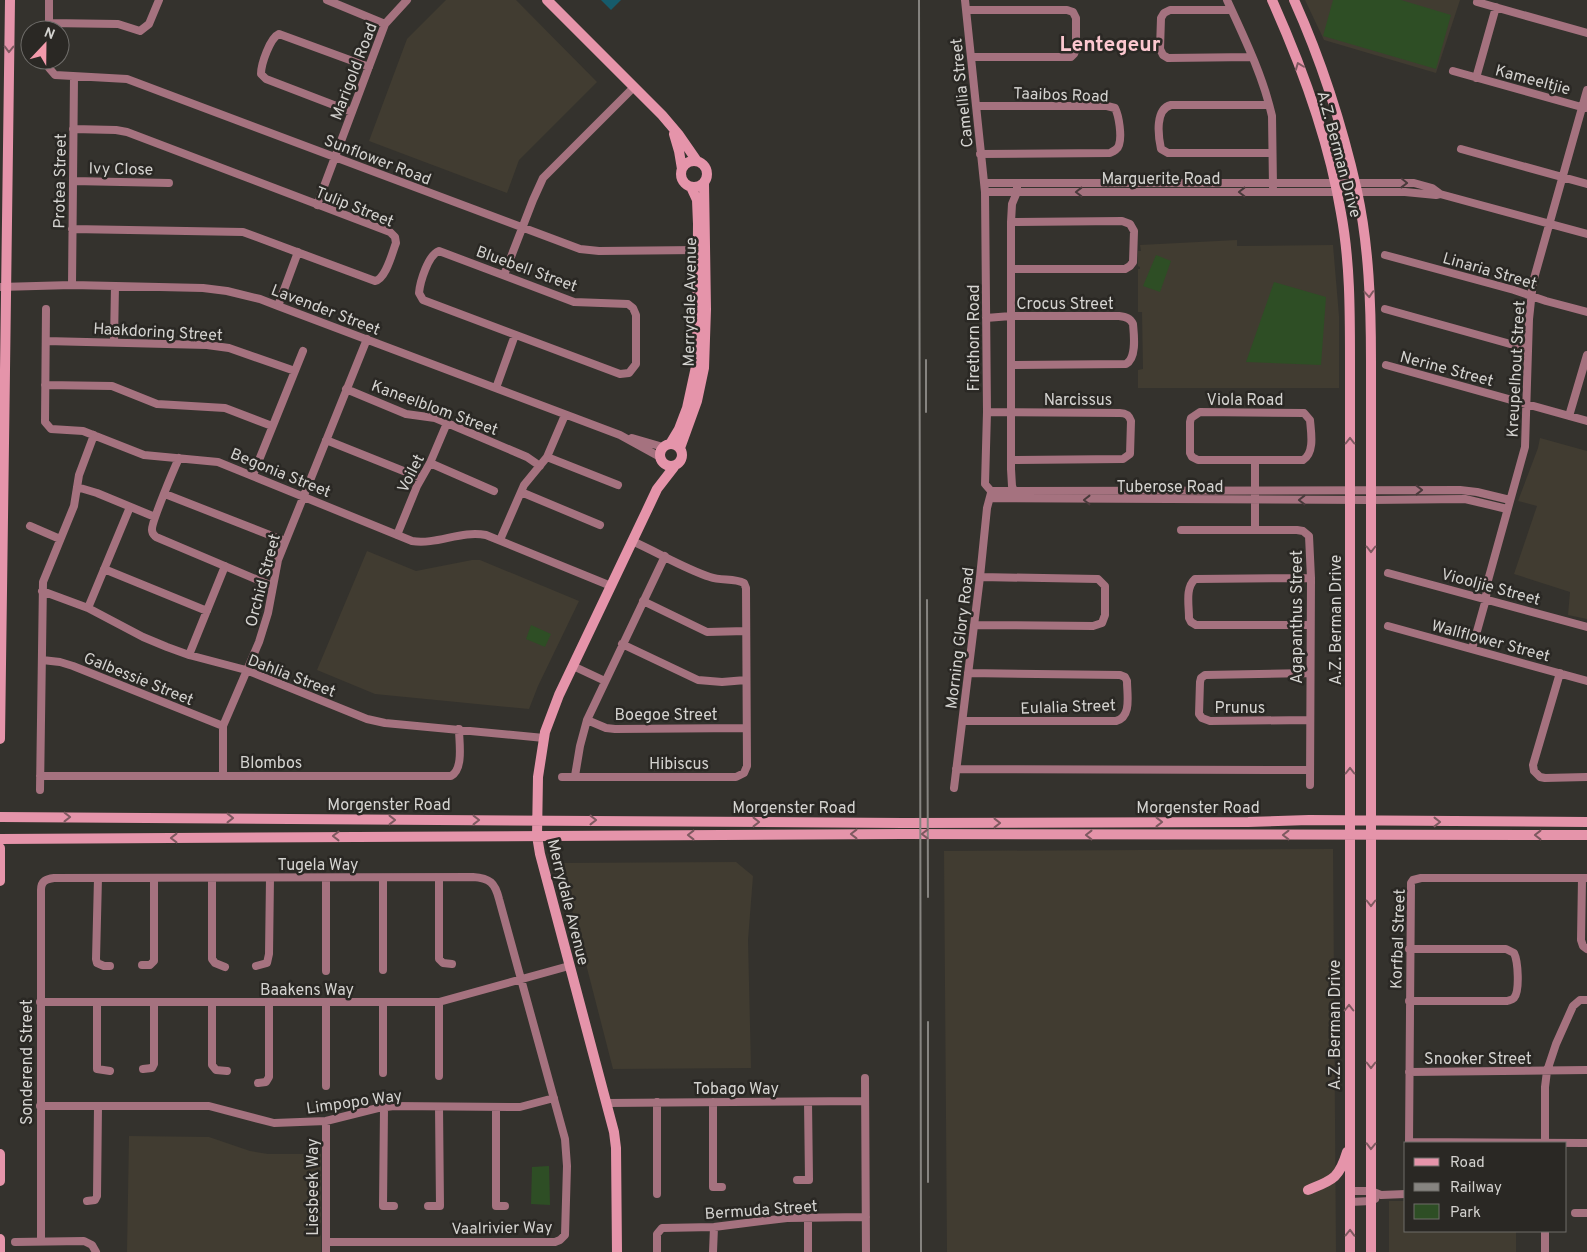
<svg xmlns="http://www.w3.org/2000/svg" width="1587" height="1252" font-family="Overpass,sans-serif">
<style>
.built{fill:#413c31}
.green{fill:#2e4e25}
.water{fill:#165b6b}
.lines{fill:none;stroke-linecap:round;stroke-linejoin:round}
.street{stroke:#a5727f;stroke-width:8}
.secondary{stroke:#e594aa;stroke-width:10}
.rail{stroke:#868480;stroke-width:2}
.oneway{stroke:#7e5960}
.oneway2{stroke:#493a3b}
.labels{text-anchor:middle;stroke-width:5;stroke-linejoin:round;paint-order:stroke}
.street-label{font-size:16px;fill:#d4d3d0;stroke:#2a2824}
.district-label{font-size:21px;font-weight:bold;fill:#fcc8d0;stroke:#2a2824}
</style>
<rect width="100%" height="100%" fill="#34322d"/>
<path class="built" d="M446 0H516L597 82 519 160 507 193 369 141 407 39Z
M1305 0H1460L1436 73 1324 40Z
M1237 240V246L1333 245 1339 316V388H1138V370L1143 369 1142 312H1138V269H1140V267L1138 266V251H1141L1140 245Z
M1540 438 1587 451V619L1568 615 1570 592 1514 574 1537 506 1518 501 1538 448Z
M367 551 416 571 472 560H480L579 601 538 686 529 709 375 694 317 670Z
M1333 849 1336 1252H947L944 851Z
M736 862 753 876 748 940 751 1068 613 1069 560 863Z
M129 1136 209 1137 250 1151 268 1154H321V1252H127Z
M1389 1201H1406V1231H1516V1252H1389Z"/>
<path class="green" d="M1333 0H1401L1451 15 1436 69 1323 36Z
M1156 255 1171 261 1160 292 1143 286Z
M1274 282 1326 297 1321 365 1246 362Z
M531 625 551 634 545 647 526 639Z
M549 1166 550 1205 531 1204 532 1167Z"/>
<path class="water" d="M601 0H621L611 10Z"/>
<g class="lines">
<path class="street" d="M327 0 385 24
M965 0 985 192 987 412 985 484 991 491
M1227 0C1244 37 1263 76 1272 116L1273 187
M1477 2 1587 33
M966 10H1067L1073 12 1076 18V49L1074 54 1071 57H971
M1231 10H1170L1164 13 1161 18 1160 49 1163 55 1168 58 1252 57
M49 23 118 24 140 31 149 24 159 0
M49 30V0
M49 60V68L55 75 127 79 580 249 599 251 698 250
M1453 71 1585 108
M1476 78 1496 7
M1269 105H1171C1155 109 1158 135 1161 149L1168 153H1271
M976 106H1107L1115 108C1119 116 1122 136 1119 145 1118 149 1114 151 1110 153L980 154
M352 112 266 79 261 74C261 64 270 38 279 34L369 67
M1461 149 1587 184
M73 181 169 183
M984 183H1414L1432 188 1440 194 1587 234
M985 192H1405L1436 195 1440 194
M317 205 385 24 407 0
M72 229 243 232 375 281C386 279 392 253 396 243L395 237 390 232 127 132 116 130 73 129
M439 251 574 302 628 304 633 308 636 315V364L629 373 620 374 423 300 419 293C420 282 428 255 439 251Z
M1385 255 1514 290 1546 301 1587 312
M1011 269H1125L1130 266 1133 262 1134 231 1130 224 1122 221 1011 222
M504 275 533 200 543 178 634 87
M72 285 74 77
M0 287 72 285 203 288 227 291 260 299 278 306 620 435 660 457
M278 306 298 252
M46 309 45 422 51 429 83 431 144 455 218 462 412 541C437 545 461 530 486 535L611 586
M1385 309 1528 349
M986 318 1011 316H1119C1126 317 1130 318 1133 324 1134 335 1137 358 1126 364L1012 365
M46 341 207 345 229 348 295 371
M114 341 115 286
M1386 365 1587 421
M45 385 112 386 157 404 225 408 272 426
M496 388 515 335
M346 389 406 414 435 418 447 423 527 457 540 466
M987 412 1120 413C1126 413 1129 415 1131 421L1130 454 1123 459 1011 460
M1200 412 1304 413 1310 420C1311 432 1315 453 1303 460H1198L1192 457 1190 453V422L1191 418Z
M1569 416 1587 355
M632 438 663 447
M326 440 421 478
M547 457 618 485
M179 458C174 469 151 523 152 530 152 534 154 535 156 537L272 586
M430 463 494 491
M253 475 303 351
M77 487 97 493 155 517
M991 491 1460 490 1477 492 1510 500
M521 492 600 525
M165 494 285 541
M1015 494 1012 486 1011 469V222L1012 204 1017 192V187
M990 498 1370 500 1465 499 1507 509
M30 526 60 539
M1181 530H1297L1303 531 1309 536 1311 578 1310 785
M1255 530V460
M397 535 417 486 430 463 447 423
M500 540 524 485 547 457 565 415
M104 569 207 611
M1388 573 1587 627
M42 591 88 608 143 637 167 647 189 655 246 670 367 719 385 723 544 738
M643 601 707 632 746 631
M88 608 130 507
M974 625 1093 626 1102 623 1105 615V586L1098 579 980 577
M1310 625H1196L1191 622 1189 618C1189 605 1185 588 1195 579L1311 578
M1388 626 1587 681
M622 644 698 680 722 682 746 680
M1472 649 1486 599 1487 584 1525 447 1529 319 1533 282 1587 90
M189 655 225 566
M42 660 60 662 73 666 223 726
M573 666 605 681
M1560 673 1533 765 1534 771 1540 777 1545 778 1587 777
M587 720 606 728 615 729 746 728
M1309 720 1210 721 1202 718 1199 714 1200 682 1201 678 1205 675 1310 673
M963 721H1116C1132 717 1127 695 1127 681L1125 677 1120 675 968 673
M956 769 1309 770
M40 776H451C464 769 459 742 459 729
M223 776V726L259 642 268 613 278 560 367 339
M575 776 580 746 587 720 665 556
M562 777H736L744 773 747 766 746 588 744 583C734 578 721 581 710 577 685 569 657 552 632 541
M954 788 980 577 987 508 991 493
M40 790 43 582 74 506 79 475 94 435
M98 878 96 959 97 963 104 966H110
M212 878V959L215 963 225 967
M439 878V959L443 963 452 964
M1582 878 1581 940 1583 946 1587 949
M142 965H150L154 961V878
M256 966 267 963 269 954 270 878
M383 970V878
M326 971V878
M1409 1001H1507C1510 1000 1512 1000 1514 998 1520 991 1518 961 1514 953L1506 949H1409
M40 1002H439L569 966
M212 1002V1065L216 1070 227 1071
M383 1002V1073
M97 1003V1069L110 1071
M326 1003V1086
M143 1069 152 1068 154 1064V1002
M1409 1072 1587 1070
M439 1076V1002
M865 1078 866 1252
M258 1083 266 1082 269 1077V1002
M713 1102V1187H722
M607 1103 865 1101
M40 1106H209L274 1123 326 1121 378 1108 394 1106 520 1107 554 1098
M496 1107V1206H505
M384 1108 383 1206H394
M326 1121V1252
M1409 1142 1587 1143
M1409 1143 1411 883 1413 880 1421 878H1587
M1545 1143V1087L1547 1071 1556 1044 1573 1006 1580 1000H1587
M797 1180H809L808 1102
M1350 1191H1371L1381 1195 1406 1194
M657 1194V1102
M87 1201 95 1200 97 1196 98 1106
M1350 1202 1371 1201 1375 1199
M428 1206H440L439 1107
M1575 1213H1587
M808 1218V1252
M1545 1231V1252
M41 1241V890C41 881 46 879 54 878L473 877C490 878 495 883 499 899L565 1139 567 1166 565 1235 560 1240 555 1242H326
M15 1242 84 1241 92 1245 96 1252
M657 1252V1234L662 1228 714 1227 787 1218 866 1217
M713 1252 714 1227"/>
<path class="secondary" d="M547 0 662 115 679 135 697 161
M1272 0C1302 67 1329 140 1341 213 1350 261 1350 311 1350 360V1252
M1294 0C1322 62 1342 125 1357 191 1369 246 1371 305 1371 361V1252
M674 134 679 151 682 169
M681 174a13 13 0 1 1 26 0a13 13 0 1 1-26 0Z
M660 455a11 11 0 1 1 22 0a11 11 0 1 1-22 0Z
M670 444 679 429 687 408 697 362 698 224 697 200 691 187
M680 448 697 401 704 368 706 309 704 183
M0 739 10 0
M0 817 903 823 1248 822 1309 820 1587 822
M0 839 902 834 1587 835
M0 848V881
M0 1154V1181
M1308 1190C1332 1180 1339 1179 1347 1152
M0 1239V1252
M617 1252 616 1148 614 1132 540 854 537 836 538 777 545 732 559 695 649 506 657 489 674 467"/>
<path class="rail" d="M919 0 921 1252
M926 360V412
M927 600 928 897
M928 1022V1182"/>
</g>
<defs><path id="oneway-chevron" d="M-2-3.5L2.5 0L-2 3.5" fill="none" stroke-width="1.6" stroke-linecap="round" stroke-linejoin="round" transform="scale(1.25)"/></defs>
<g class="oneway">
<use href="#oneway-chevron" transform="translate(9 49) rotate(91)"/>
<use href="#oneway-chevron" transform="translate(1299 66) rotate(-111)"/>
<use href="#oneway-chevron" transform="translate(1369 294) rotate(86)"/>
<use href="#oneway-chevron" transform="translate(1350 441) rotate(-90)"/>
<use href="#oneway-chevron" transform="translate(1371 549) rotate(90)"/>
<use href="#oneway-chevron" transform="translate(1350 771) rotate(-90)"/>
<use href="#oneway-chevron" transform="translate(67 817)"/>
<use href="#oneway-chevron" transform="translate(230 818)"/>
<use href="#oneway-chevron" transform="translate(392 820)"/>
<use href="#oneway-chevron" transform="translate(476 820)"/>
<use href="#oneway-chevron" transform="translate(593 820)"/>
<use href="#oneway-chevron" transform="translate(756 822)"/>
<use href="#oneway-chevron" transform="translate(1159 822)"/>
<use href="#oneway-chevron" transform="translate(1437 822)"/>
<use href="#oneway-chevron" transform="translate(997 823)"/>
<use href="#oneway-chevron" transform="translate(854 834) rotate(180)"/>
<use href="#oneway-chevron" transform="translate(925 834) rotate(-180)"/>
<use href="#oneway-chevron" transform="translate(691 835) rotate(180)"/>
<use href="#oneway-chevron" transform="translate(1089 835) rotate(-180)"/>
<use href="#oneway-chevron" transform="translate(1286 835) rotate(-180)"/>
<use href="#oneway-chevron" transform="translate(1538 835) rotate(180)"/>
<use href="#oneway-chevron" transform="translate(336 836) rotate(180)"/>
<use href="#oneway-chevron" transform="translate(174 838) rotate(180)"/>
<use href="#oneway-chevron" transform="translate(1371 903) rotate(90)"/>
<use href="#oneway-chevron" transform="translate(1349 1008) rotate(-90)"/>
<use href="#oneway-chevron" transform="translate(1371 1065) rotate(90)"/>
<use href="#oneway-chevron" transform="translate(1371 1146) rotate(91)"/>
<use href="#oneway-chevron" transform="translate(1350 1233) rotate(-89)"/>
</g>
<g class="oneway2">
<use href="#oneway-chevron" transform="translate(1404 183) rotate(1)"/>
<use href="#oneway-chevron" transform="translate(1079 192) rotate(180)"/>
<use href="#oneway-chevron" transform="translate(1242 192) rotate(180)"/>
<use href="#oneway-chevron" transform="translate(1419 490)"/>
<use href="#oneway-chevron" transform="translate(1087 500) rotate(-180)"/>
<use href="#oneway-chevron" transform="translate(1302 500) rotate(-180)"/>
</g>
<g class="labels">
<g class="street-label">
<text transform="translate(353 71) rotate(-69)" y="6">Marigold Road</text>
<text transform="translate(1533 79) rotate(15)" y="6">Kameeltjie</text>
<text transform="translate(961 93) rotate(-96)" y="6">Camellia Street</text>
<text transform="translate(1061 94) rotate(2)" y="6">Taaibos Road</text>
<text transform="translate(1340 154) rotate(75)" y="6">A.Z. Berman Drive</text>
<text transform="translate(378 159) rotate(21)" y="6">Sunflower Road</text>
<text transform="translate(121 168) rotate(1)" y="6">Ivy Close</text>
<text x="1161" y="184">Marguerite Road</text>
<text transform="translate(59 181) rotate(-89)" y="6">Protea Street</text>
<text transform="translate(355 206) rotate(22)" y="6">Tulip Street</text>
<text transform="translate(527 268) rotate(20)" y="6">Bluebell Street</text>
<text transform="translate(1490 270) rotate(16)" y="6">Linaria Street</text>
<text transform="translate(689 302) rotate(-89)" y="6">Merrydale Avenue</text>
<text x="1065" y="309">Crocus Street</text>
<text transform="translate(326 309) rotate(21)" y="6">Lavender Street</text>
<text transform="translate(158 331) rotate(3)" y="6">Haakdoring Street</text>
<text transform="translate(973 338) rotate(-90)" y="6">Firethorn Road</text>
<text transform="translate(1447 368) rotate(15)" y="6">Nerine Street</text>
<text transform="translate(1515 369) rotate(-87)" y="6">Kreupelhout Street</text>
<text x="1078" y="405">Narcissus</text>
<text x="1245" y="405">Viola Road</text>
<text transform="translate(435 407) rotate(20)" y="6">Kaneelblom Street</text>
<text transform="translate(281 472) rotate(22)" y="6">Begonia Street</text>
<text transform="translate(410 473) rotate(-63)" y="6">Voilet</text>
<text x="1170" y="492">Tuberose Road</text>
<text transform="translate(262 580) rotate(-75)" y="6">Orchid Street</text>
<text transform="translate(1491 586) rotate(15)" y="6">Viooljie Street</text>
<text transform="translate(1296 617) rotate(-90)" y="6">Agapanthus Street</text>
<text transform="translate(1335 620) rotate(-90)" y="6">A.Z. Berman Drive</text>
<text transform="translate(959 638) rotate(-83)" y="6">Morning Glory Road</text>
<text transform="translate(1491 640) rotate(15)" y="6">Wallflower Street</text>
<text transform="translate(292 675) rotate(21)" y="6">Dahlia Street</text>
<text transform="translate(139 678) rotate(22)" y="6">Galbessie Street</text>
<text transform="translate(1068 706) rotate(-2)" y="6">Eulalia Street</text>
<text x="1240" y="713">Prunus</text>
<text x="666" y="720">Boegoe Street</text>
<text x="271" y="768">Blombos</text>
<text x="679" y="769">Hibiscus</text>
<text x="389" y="810">Morgenster Road</text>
<text x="794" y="813">Morgenster Road</text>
<text x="1198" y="813">Morgenster Road</text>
<text x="318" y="870">Tugela Way</text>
<text transform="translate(569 902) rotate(76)" y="6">Merrydale Avenue</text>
<text transform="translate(1397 939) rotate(-88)" y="6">Korfbal Street</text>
<text x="307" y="995">Baakens Way</text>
<text transform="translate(1334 1025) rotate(-90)" y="6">A.Z. Berman Drive</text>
<text x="1478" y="1064">Snooker Street</text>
<text transform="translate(26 1062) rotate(-90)" y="6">Sonderend Street</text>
<text x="736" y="1094">Tobago Way</text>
<text transform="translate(354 1101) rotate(-8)" y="6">Limpopo Way</text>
<text transform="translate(312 1187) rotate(-90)" y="6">Liesbeek Way</text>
<text transform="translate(761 1209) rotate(-4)" y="6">Bermuda Street</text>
<text transform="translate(502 1227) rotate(-1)" y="6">Vaalrivier Way</text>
</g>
<g class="district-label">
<text x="1110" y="51">Lentegeur</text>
</g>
</g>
<rect x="1404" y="1142" width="162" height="90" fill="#2a2824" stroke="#6e6c69"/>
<rect x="1414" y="1158" width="25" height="8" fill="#e594aa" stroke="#6e6c69"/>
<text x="1450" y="1167" font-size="15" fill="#d4d3d0">Road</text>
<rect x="1414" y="1183" width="25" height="8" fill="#868480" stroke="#6e6c69"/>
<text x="1450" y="1192" font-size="15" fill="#d4d3d0">Railway</text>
<rect x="1414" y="1204" width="25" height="15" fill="#2e4e25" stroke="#6e6c69"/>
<text x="1450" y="1217" font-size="15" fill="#d4d3d0">Park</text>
<g transform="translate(45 45) rotate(22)"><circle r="24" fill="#2a2824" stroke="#6e6c69"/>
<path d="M0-4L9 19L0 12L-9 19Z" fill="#f39aab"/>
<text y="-8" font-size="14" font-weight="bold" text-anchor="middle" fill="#d4d3d0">N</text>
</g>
</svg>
